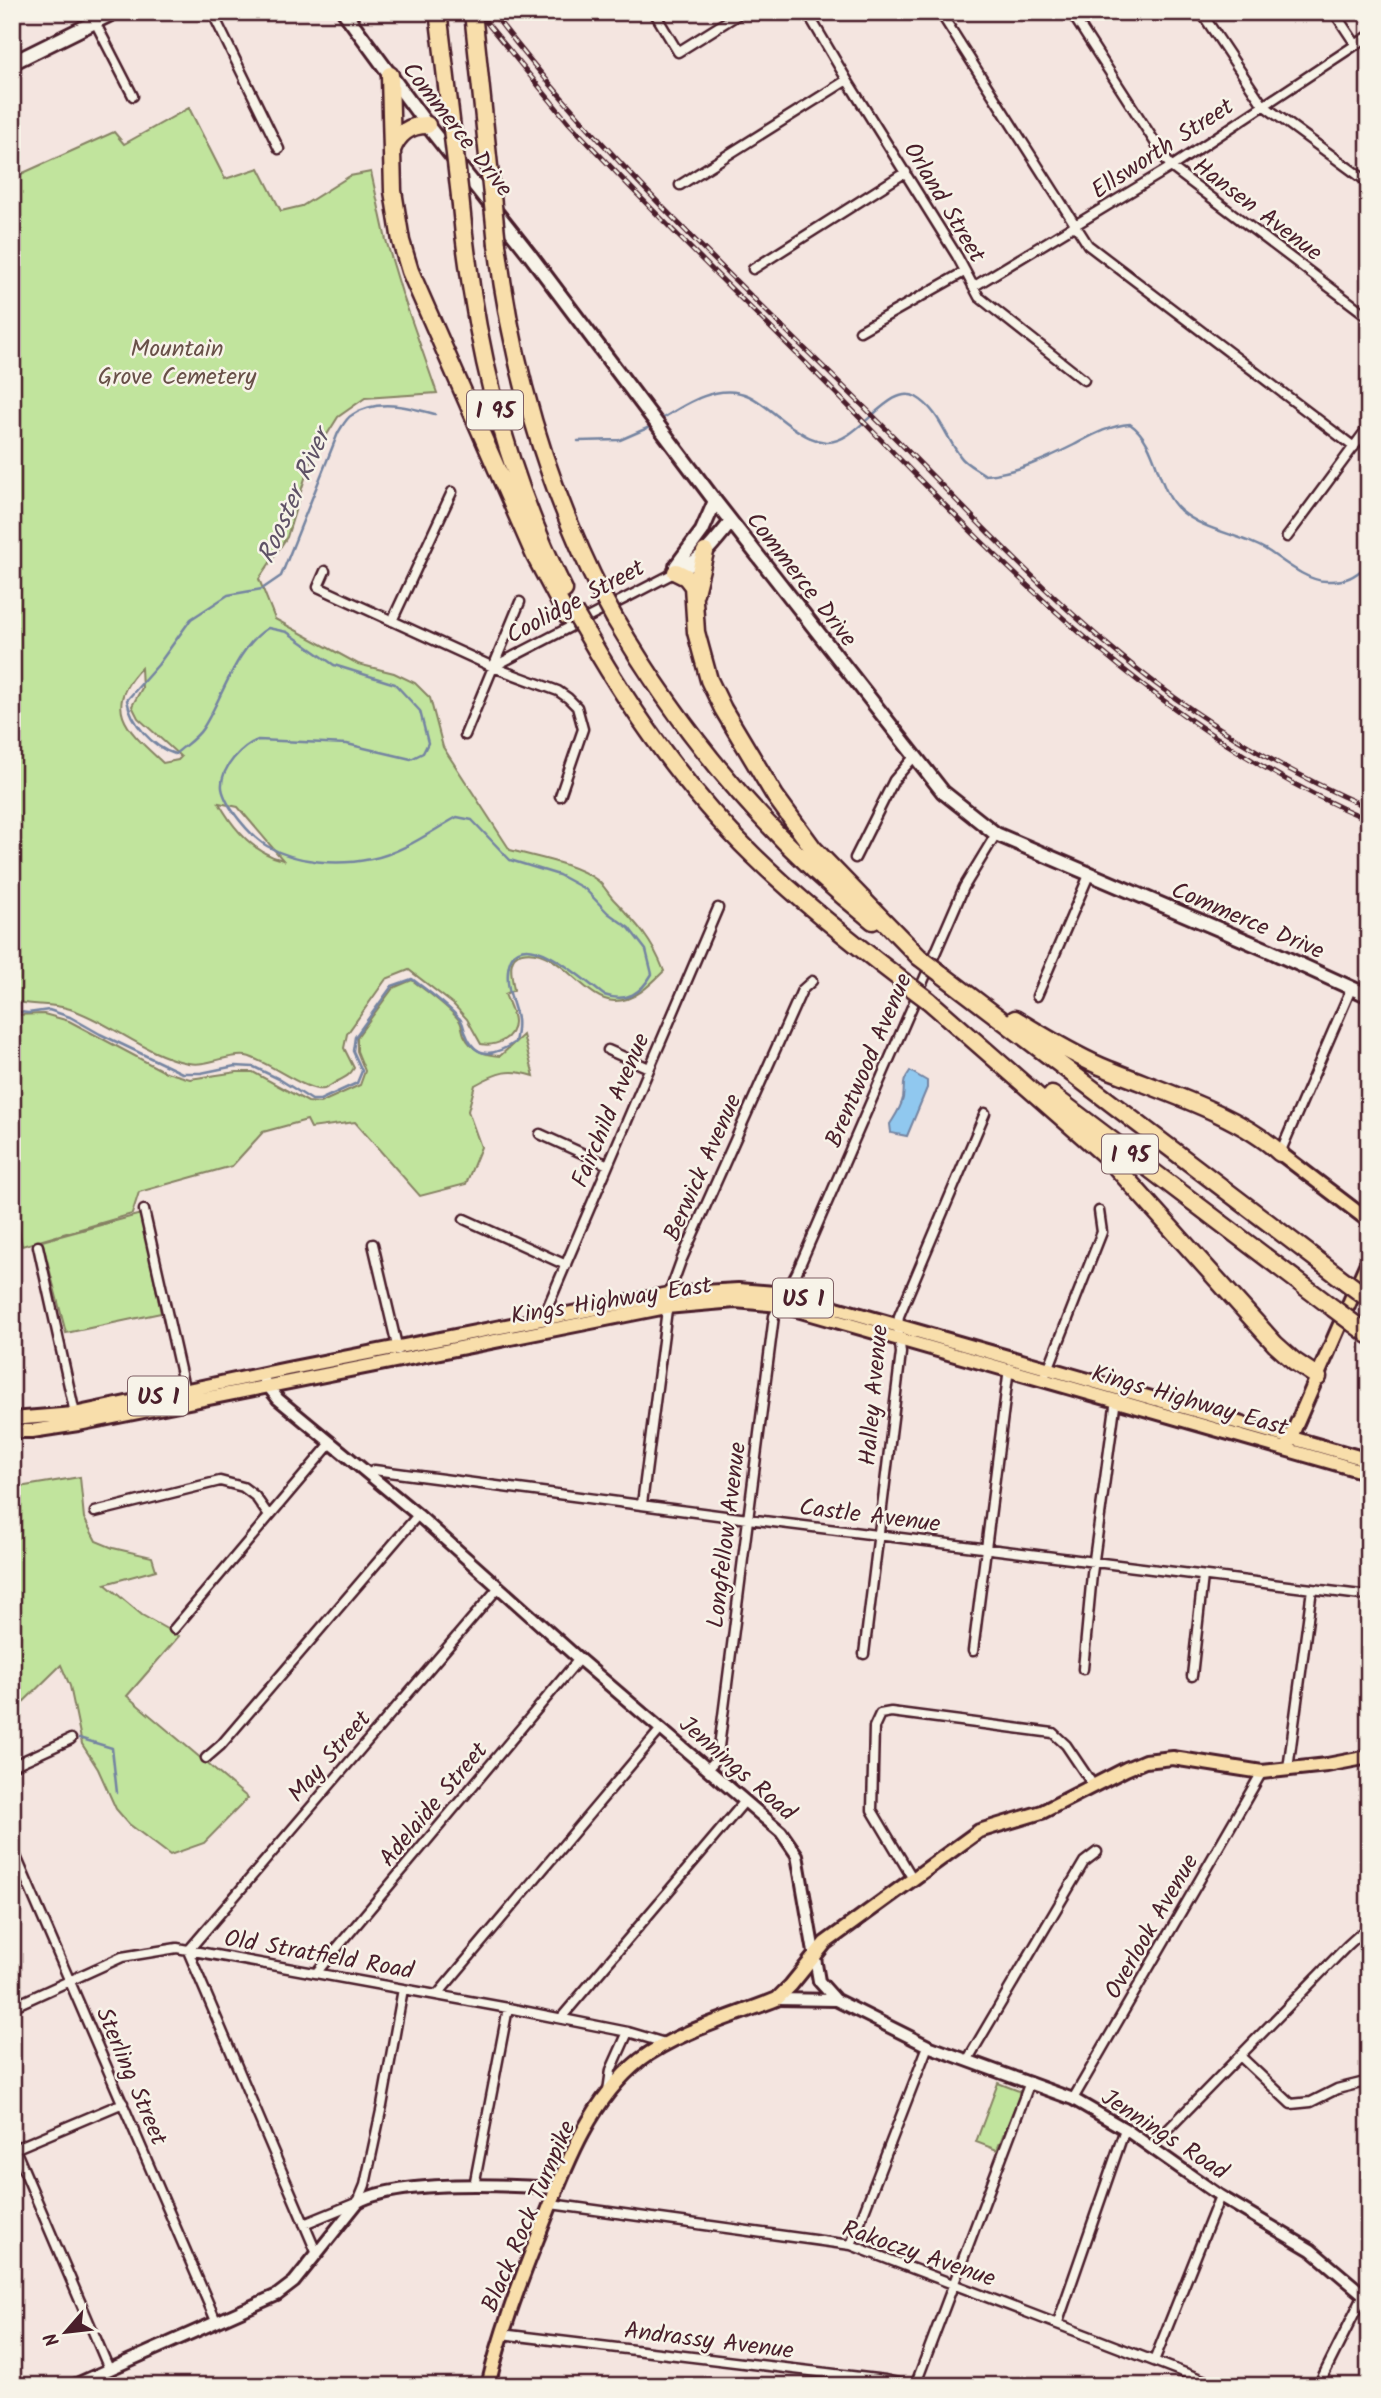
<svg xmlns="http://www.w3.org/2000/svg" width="1381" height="2398" font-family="Kalam,sans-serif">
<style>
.green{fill:#c1e49d;stroke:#868264;stroke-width:2;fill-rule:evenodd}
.water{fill:#90c8ef;stroke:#7484a1;stroke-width:2}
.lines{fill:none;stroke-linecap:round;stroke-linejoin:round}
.stream{stroke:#7484a1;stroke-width:2.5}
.minor-casing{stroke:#4a1f2b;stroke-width:13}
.tertiary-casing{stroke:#4a1f2b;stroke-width:16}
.secondary-casing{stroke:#4a1f2b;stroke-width:18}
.primary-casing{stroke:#4a1f2b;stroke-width:18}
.motorway-casing{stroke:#4a1f2b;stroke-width:21}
.minor{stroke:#f7f3e8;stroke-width:8}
.tertiary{stroke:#f7f3e8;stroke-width:10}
.secondary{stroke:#f7f3e8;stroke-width:12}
.primary{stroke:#f8deab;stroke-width:12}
.motorway{stroke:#f8deab;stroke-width:16}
.rail-casing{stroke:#4a1f2b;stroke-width:5}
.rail{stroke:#f7f3e8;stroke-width:2.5;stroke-dasharray:8;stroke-linecap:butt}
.motorway-bridge-casing{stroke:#4a1f2b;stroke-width:21;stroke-linecap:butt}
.motorway-bridge{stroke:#f8deab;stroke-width:16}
.labels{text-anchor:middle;stroke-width:5;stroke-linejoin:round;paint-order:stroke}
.shield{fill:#f7f3e8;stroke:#7e5f64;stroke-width:2}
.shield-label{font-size:23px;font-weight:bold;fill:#4a1f2b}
.street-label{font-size:24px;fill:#4a1f2b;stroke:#f7f3e8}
.park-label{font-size:24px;fill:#685048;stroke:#f7f3e8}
.water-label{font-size:26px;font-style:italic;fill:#5f5266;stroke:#f7f3e8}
</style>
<rect width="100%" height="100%" fill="#f4e5e0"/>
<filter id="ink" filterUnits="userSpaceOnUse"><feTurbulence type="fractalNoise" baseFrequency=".0143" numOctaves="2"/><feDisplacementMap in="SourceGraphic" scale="14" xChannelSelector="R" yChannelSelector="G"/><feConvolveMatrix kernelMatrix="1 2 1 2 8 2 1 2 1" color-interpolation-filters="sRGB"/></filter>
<g filter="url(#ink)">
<path class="green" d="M189 108 225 179 259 168 281 211 302 206 350 176 371 172 386 240 402 293 437 393 365 398 338 417 310 462 287 537 259 579 275 619 358 664 394 673 415 683 430 698 443 747 510 850C538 858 573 863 597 880 604 885 608 894 615 901 637 924 652 940 664 971 651 984 635 1001 615 1001 585 1002 558 945 522 953 506 956 512 977 514 990L505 994C508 1002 514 1013 514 1022 514 1039 495 1047 481 1044L467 1019 453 1004 409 970 386 979 347 1034 344 1048 354 1068C350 1075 346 1077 338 1081 334 1083 329 1087 324 1089 307 1093 267 1060 246 1056 228 1053 208 1067 188 1063 145 1055 111 1022 70 1009 51 1003 32 1006 12 1001V178L114 132 124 144ZM141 668 142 688 132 706 138 718 181 757 178 760 163 763C130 732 100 710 141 668ZM219 803 238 807 283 860C254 853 233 828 219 803Z
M412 980C427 992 446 1004 459 1020 462 1024 462 1030 464 1035 472 1051 484 1055 500 1056L523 1035 534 1076C509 1068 498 1072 475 1085L468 1111 481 1147 466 1184 420 1196 355 1122 311 1128 307 1120 263 1132 232 1166 139 1192 132 1214 22 1246 16 1212H12V1015L44 1014 69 1021 163 1071 190 1079 237 1072H253L308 1102 320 1103 360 1085 365 1071 357 1051V1037L393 988Z
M141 1214 161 1313 66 1333 42 1241Z
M80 1477 84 1518 96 1541 113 1548 152 1557 156 1570 105 1584 142 1615 179 1636 127 1696 248 1798 204 1843 170 1855 129 1824 116 1809 98 1769 82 1744 70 1686 61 1665 12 1713V1492L25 1486Z
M998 2083 1019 2091V2097L997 2150 976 2142Z"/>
<path class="water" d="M910 1071 927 1081V1088L907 1136 891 1133 890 1124C895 1116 901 1108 903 1098 905 1086 901 1083 910 1071Z"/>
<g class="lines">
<path class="stream" d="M660 420C685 404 718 382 749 396 764 403 778 418 792 427 803 434 812 441 826 442 858 444 889 382 916 397 939 410 945 436 960 456 965 464 977 469 985 475 1016 473 1046 459 1074 445 1093 435 1108 426 1130 424 1159 444 1155 488 1181 511 1205 531 1239 534 1265 549 1281 559 1306 581 1326 581 1346 582 1354 577 1369 564
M578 441 620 440 652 426
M12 1011 28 1013 49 1010 70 1017 100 1034 182 1073H201L235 1066 254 1067 279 1079 312 1100H320L357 1083 362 1071 353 1051 355 1037 392 986 412 979C428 991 445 1003 459 1018 464 1023 463 1028 466 1034 476 1061 496 1055 515 1042 521 1015 514 1013 509 989 507 980 507 965 512 957 530 929 587 983 604 995 627 1003 641 993 652 974L646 950 629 928 608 913 585 889 559 875 510 860 472 820 457 817C430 832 402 853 371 859 338 866 296 863 267 846 251 837 225 806 222 788 220 768 242 746 258 740L347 744 411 759 423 753 428 743 420 711 395 684 334 665 287 632 268 628C236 647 223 697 203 728 197 738 184 746 175 754 152 747 131 723 127 700L158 665 191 619 228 595 262 589 281 576 338 433C342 427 346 418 352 415 377 398 409 407 435 414
M79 1738 112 1748 117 1793"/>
<defs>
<path id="minor" d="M212 12 279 149
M654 12 678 52 742 12
M807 12 847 80 957 256 979 297 1084 380
M940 12 1088 245 1354 447
M1071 12 1171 167 1369 317
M1201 12 1263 105 1369 183
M1334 12 1356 45
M95 22 133 96
M680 185 847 80
M753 269 906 172
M973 287 1171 167 1369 36
M860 331 964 272
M1287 537 1369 426
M325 571 318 587 493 667 558 691 568 698 577 707 583 729 560 796
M392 621 452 492
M493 667 676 572
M465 735 520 602
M855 858 894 780 914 757
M1037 996 1089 875
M608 1050 649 1068
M540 1134 608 1165
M1280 1153 1351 989
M144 1210 185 1392
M464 1219 566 1265
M373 1244 398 1350
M38 1246 76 1418
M550 1321 548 1306 718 908
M1047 1372 1102 1232 1099 1211
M369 1474 374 1470 748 1519 1369 1596
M642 1504 669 1294 681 1261 802 990 812 981
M95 1512 220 1481 243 1487 255 1496 269 1516
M174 1629 331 1443
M973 1651 1009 1368
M864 1654 901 1353 898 1326 899 1316 985 1113
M1083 1669 1092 1574 1116 1399
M1192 1676 1203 1576
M206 1758 221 1745 418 1515
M12 1766 71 1739
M707 1769 714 1762 719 1747 774 1316 797 1272 964 887 996 834
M1288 1769 1312 1589
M12 1847 216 2321
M913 1879 872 1810 874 1727 880 1714 891 1712 1053 1733 1066 1745 1093 1785
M316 1973 579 1659
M438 1994 661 1729
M12 2007 122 1957 177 1948 508 2008 628 2032 665 2043
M561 2018 745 1801
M1240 2056 1291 2104 1311 2102 1337 2089 1369 2081
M968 2059 1084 1862 1097 1852
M608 2091 611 2070 628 2032
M1073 2099 1262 1772
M12 2142 109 2369
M1151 2147 1348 1945 1369 1926
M12 2150 123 2103
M474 2186 508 2008
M551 2204 851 2245 1219 2386
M304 2224 358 2202 365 2185 382 2106 403 1989
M851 2245 928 2046
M317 2254 188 1951 499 1587
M1058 2322 1125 2129
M501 2334 885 2380 912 2386
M1154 2361 1220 2196
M915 2386 1030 2082
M1318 2386 1369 2284"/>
<path id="tertiary" d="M264 1381 278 1399 418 1515 579 1659 781 1832 797 1855 819 1981 836 2000 928 2046 1073 2099 1125 2129 1220 2196 1311 2250 1369 2299
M777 1999 836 2000
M72 2386 277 2295 294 2282 358 2202C399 2179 510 2185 558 2188"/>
<path id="secondary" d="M344 12 427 125 530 255 715 501 943 792 996 834 1268 950 1369 996
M12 63 115 12
M676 572V566L702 531 715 501
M676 572C700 563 715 541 731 522"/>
<path id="primary" d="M1280 1153 1369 1221
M12 1419 74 1414 287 1369 669 1294 738 1290 787 1294 1369 1460
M12 1431H32L78 1424 666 1307 735 1301 780 1305 1369 1473
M1287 1446 1369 1258
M488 2386C500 2335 518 2287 537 2239 562 2176 586 2103 640 2060 676 2032 735 2016 777 1999L791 1985 825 1943 979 1831 1042 1812 1126 1769 1145 1761 1173 1758 1262 1772 1327 1765 1369 1757"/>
<path id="motorway" d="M390 75 393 191 401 241 410 271 535 556 567 616
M392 150C398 134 409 125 427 125
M460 196C473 336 502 464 564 590
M497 244C512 368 547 486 603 597
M676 572 686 577 693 586 696 632 709 680 723 709 775 796 813 848 919 957
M695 593 705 552
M615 619C683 735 768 837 873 921
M587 634C633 714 686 790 753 855 801 902 854 944 908 985
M940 973 1345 1281
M928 1000 1107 1157 1275 1344 1294 1361 1318 1377
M1015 1019C1043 1036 1070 1053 1100 1066 1157 1090 1235 1112 1280 1153
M1052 1095 1333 1308
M1353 1323 1369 1335"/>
</defs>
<use href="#minor" class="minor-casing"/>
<use href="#tertiary" class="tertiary-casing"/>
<use href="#secondary" class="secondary-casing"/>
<use href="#primary" class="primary-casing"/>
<use href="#motorway" class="motorway-casing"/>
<use href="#minor" class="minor"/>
<use href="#tertiary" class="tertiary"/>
<use href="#secondary" class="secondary"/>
<use href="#primary" class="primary"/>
<use href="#motorway" class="motorway"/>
<defs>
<path id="rail" d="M478 12 568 122 613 169C693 253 778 333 859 417 1010 573 1164 734 1369 820
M492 12C597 150 725 270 849 392 937 478 1020 571 1115 651 1191 715 1277 768 1369 808"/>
</defs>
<use href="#rail" class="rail-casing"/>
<use href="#rail" class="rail"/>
<defs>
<path id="motorway-bridge" d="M473 12 497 244
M439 19 460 196
M603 597 615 619
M574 612 587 634
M919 957 940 973
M908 985 928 1000
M1345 1281 1365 1296
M1333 1308 1353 1323"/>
</defs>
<use href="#motorway-bridge" class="motorway-bridge-casing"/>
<use href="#motorway-bridge" class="motorway-bridge"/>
</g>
</g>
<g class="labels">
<g class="shield">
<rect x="467" y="390.5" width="56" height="39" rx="5"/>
<rect x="1102" y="1134.5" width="56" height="39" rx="5"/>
<rect x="773" y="1278.5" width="60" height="39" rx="5"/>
<rect x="128" y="1376.5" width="60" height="39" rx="5"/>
</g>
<g class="shield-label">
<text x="495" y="418">I 95</text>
<text x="1130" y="1162">I 95</text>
<text x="803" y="1306">US 1</text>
<text x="158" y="1404">US 1</text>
</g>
<g class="street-label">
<text transform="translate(458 129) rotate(52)" y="8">Commerce Drive</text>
<text transform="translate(1162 148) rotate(-33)" y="8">Ellsworth Street</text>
<text transform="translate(945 202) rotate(59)" y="8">Orland Street</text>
<text transform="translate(1258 209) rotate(37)" y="8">Hansen Avenue</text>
<text transform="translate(802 579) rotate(52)" y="8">Commerce Drive</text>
<text transform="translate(575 601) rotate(-28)" y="8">Coolidge Street</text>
<text transform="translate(1248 920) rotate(23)" y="8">Commerce Drive</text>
<text transform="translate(868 1060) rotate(-67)" y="8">Brentwood Avenue</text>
<text transform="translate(610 1110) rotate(-67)" y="8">Fairchild Avenue</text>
<text transform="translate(702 1167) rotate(-66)" y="8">Berwick Avenue</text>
<text transform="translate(611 1300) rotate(-9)" y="8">Kings Highway East</text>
<text transform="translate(873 1395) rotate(-85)" y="8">Halley Avenue</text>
<text transform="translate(1190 1400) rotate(16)" y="8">Kings Highway East</text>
<text transform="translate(870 1515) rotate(7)" y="8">Castle Avenue</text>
<text transform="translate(726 1535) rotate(-83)" y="8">Longfellow Avenue</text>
<text transform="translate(329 1756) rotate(-49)" y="8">May Street</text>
<text transform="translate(738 1768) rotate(41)" y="8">Jennings Road</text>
<text transform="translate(433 1804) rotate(-50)" y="8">Adelaide Street</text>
<text transform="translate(1151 1926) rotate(-60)" y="8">Overlook Avenue</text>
<text transform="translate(319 1954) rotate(10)" y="8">Old Stratfield Road</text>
<text transform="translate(132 2076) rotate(67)" y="8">Sterling Street</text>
<text transform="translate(1165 2134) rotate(33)" y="8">Jennings Road</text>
<text transform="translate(528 2216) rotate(-67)" y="8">Black Rock Turnpike</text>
<text transform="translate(919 2253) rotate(19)" y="8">Rakoczy Avenue</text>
<text transform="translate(709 2340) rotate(7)" y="8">Andrassy Avenue</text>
</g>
<g class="park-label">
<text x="177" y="356">Mountain<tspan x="177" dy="28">Grove Cemetery</tspan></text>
</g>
<g class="water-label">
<text transform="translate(293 496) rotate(-66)" y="9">Rooster River</text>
</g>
</g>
<rect width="1381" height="2398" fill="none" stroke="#f7f3e8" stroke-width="42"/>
<rect x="21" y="21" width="1339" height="2356" fill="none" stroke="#4a1f2b" stroke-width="2.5" filter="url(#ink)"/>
<g transform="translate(66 2332) rotate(242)" stroke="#f7f3e8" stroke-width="5" paint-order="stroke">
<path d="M0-5L12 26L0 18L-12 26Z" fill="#4a1f2b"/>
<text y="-10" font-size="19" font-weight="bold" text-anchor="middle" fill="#4a1f2b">N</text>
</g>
</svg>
